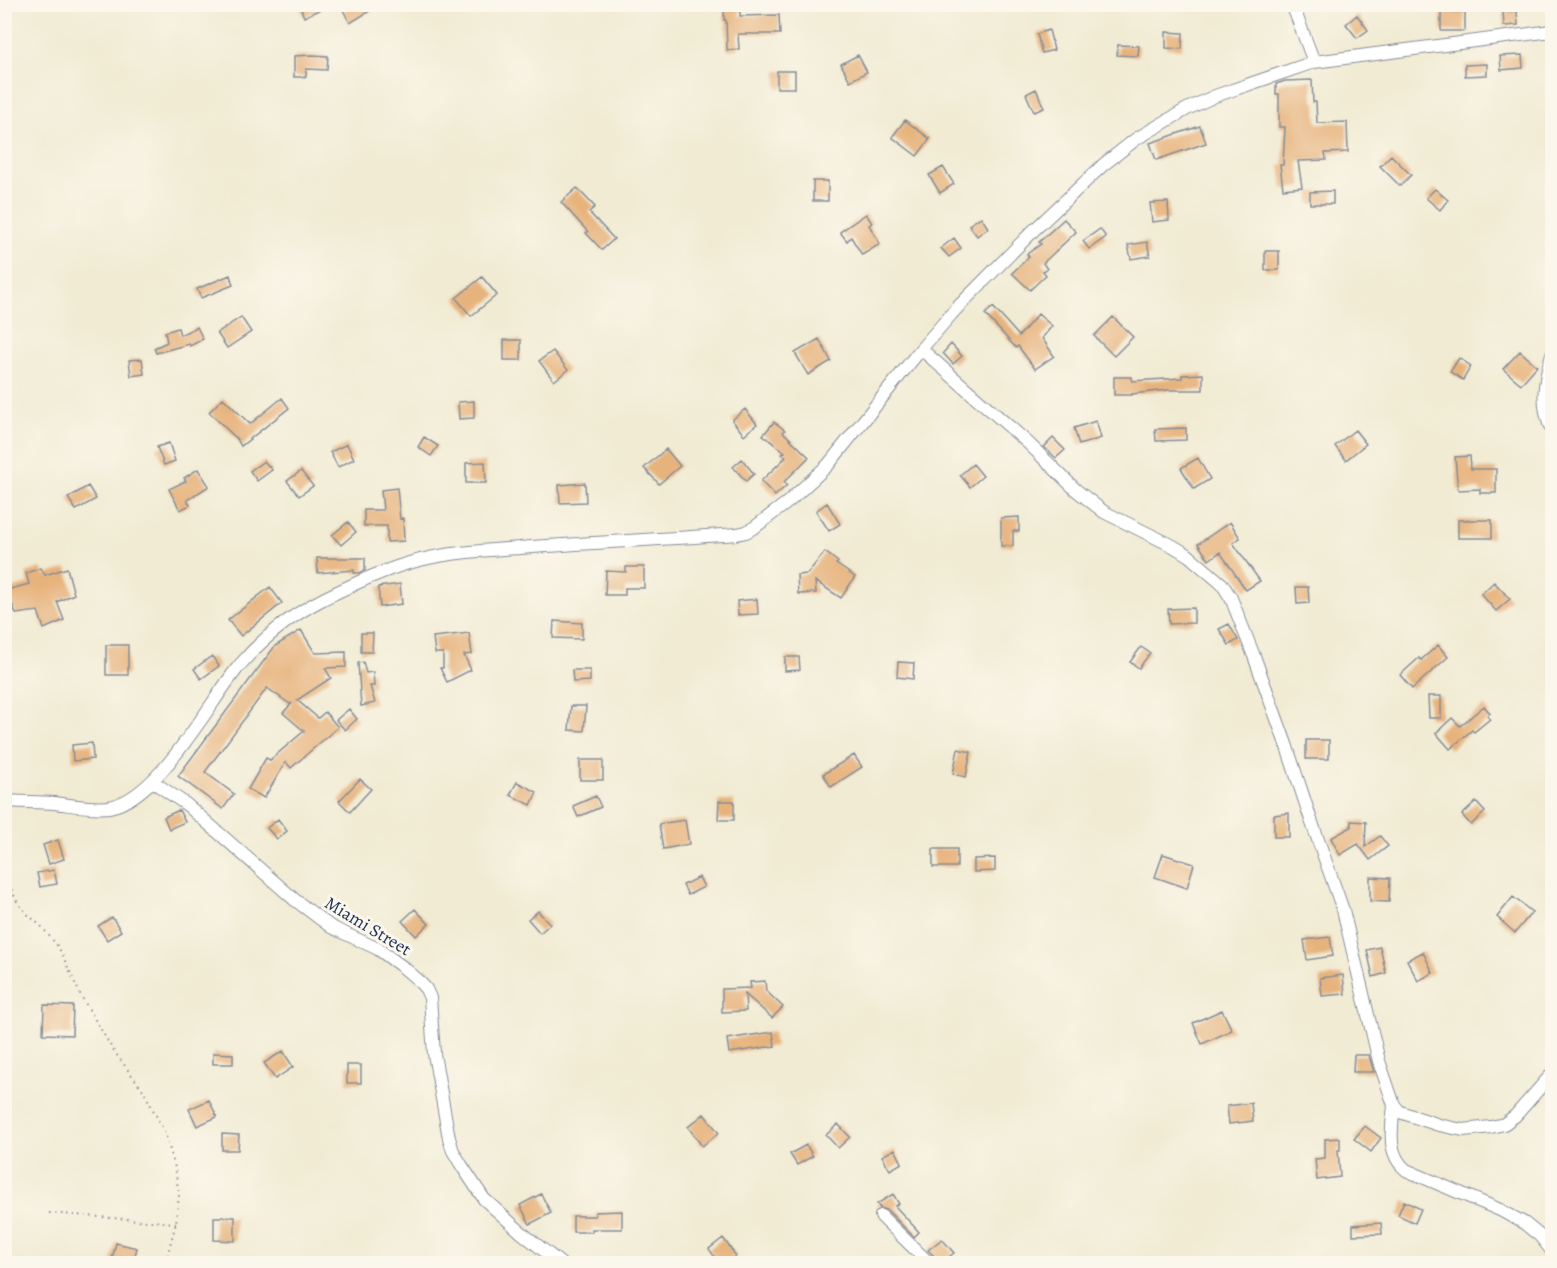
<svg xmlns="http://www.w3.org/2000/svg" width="1557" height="1268" font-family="Alegreya,serif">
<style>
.building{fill:#e7b37d}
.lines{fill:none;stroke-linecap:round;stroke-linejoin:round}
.street-casing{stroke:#868d98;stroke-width:14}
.path{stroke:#868d98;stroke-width:2;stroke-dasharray:1.5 4.5;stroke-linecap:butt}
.street{stroke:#fff;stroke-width:12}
.labels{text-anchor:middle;stroke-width:6;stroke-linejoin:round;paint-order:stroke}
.street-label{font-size:18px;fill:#1b2f5e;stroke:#fbf7ec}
</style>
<rect width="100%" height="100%" fill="#fbf7ec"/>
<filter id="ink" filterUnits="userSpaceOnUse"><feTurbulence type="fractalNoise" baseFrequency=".0167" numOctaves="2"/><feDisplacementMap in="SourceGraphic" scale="12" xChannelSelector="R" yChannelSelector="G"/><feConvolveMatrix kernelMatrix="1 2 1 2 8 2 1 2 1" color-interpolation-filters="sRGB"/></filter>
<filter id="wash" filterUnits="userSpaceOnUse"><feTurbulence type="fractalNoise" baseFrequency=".008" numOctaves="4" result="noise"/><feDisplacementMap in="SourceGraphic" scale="24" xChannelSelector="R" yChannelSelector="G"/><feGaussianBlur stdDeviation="1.35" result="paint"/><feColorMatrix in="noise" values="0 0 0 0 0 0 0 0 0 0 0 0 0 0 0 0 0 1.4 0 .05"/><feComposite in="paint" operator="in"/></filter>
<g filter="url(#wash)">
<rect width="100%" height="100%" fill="#f1ebd3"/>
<g id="blocks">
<path class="building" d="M299 4H331L304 17Z
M351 4H381L350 23 343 10Z
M724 8H740V16L779 15 780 34H738L739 49 727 50 726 20H724Z
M1517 11 1518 25 1504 26 1503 12Z
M1441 12H1465V31H1441Z
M1357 15 1368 30 1357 38 1346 24Z
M1049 30 1054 50 1042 53 1037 34Z
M1166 32 1183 33 1182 49 1166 48Z
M1118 45 1139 46 1138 56 1117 55Z
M312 55 328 56 327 70 306 69V77H294V56Z
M858 55 867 72 850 81 841 64Z
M1522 55 1523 68 1501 70 1500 56Z
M1487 64V75L1465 76V65Z
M777 71H795V88H777Z
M1312 80 1313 102H1316L1317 123 1347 122 1348 152 1325 153 1326 160 1298 161 1302 187 1283 189 1280 165H1283L1285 127H1279V94H1276V84L1285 81Z
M1036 89 1044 108 1034 112 1026 94Z
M905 120 930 139 917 156 892 137Z
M1200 126 1206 143 1156 160 1150 143Z
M1391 155 1411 175 1400 186 1380 166Z
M943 167 954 184 940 193 929 175Z
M813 181H828V201H813Z
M577 188 595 207 589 212 614 239 602 250 586 233 588 232 561 202Z
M1435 189 1448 200 1440 210 1426 198Z
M1333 191V204H1310V192Z
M1168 202 1169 220 1152 222 1150 203Z
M866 214 872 223 869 225 880 244 862 255 851 237 847 241 840 232Z
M981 217 988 228 977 236 969 225Z
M1064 219 1076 232 1043 263 1047 269 1043 271 1046 275 1030 290 1012 273 1029 257 1027 254 1041 244 1039 242Z
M1100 229 1106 237 1089 249 1083 241Z
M954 238 961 248 949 257 941 248Z
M1147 242 1150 256 1131 259 1128 245Z
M1265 251H1279V270H1265Z
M230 275 233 285 201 298 197 289Z
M482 277 497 295 471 316 456 298Z
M993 307 1019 336 1038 314 1052 326 1042 338 1054 356 1035 369 1018 346 1016 348 985 314Z
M241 317 251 332 227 348 217 333Z
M1113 317 1133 337 1114 356 1094 336Z
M197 327 203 339 190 346 189 344 156 353 154 348 167 342 165 332 178 328 180 335Z
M819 339 831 361 808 375 795 353Z
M504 340H521V360H504Z
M951 344 962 356 953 364 943 353Z
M553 351 568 370 554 381 539 361Z
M1520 351 1537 366 1521 384 1503 369Z
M1459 358 1471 366 1463 380 1450 372Z
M142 359 144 374 131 376 129 360Z
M1203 374V390H1168L1132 394V395H1114V377H1132V381L1182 378V375Z
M223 398 250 424 282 398 289 408 241 446 237 439 209 412Z
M474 401V418L459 419 458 402Z
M745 409 757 424 744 435 732 420Z
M1096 421 1101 438 1079 445 1074 428Z
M774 422 785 430 783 432 809 457 784 482 787 485 775 496 761 481 786 457 782 454 785 452 763 435Z
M1186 428V440L1156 441 1155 429Z
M1355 430 1366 444 1346 460 1335 446Z
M424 437 438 446 431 456 418 447Z
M1053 438 1065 450 1056 458 1044 447Z
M169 443 175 461 164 465 157 447Z
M347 444 354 459 338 467 330 452Z
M666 449 680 466 659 484 644 468Z
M1470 456 1471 469H1496V493H1480V489L1458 490 1455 457Z
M1198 458 1210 479 1194 489 1181 468Z
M742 459 754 474 746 481 733 467Z
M264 461 272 470 257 481 250 471Z
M485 462 486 483H466V463Z
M973 464 983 476 970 487 960 475Z
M198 469 209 486 187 500 190 505 180 510 169 489 186 481 184 478Z
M301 471 313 486 299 496 287 481Z
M585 483 586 502 560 503 559 485Z
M88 486 96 499 76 510 68 498Z
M397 488 400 519 403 518 404 541 387 542V526H364V510H383L381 490Z
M827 503 840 524 829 531 816 511Z
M1019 517V531H1013V546H1001V518Z
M1458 520H1492V538H1458Z
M348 522 356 532 341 545 332 535Z
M1230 522 1240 538 1233 543 1260 581 1246 590 1220 552 1209 560 1198 544Z
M825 552 838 562 836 564 855 577 841 598 815 581 816 593 798 594 797 575 807 574Z
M317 558H365V570L360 573H354V570L318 573Z
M626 567H644V588H625V595H605L606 571 626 572Z
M41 568 45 575 67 568 74 594 57 602 64 620 44 629 38 611 16 614 7 590 29 584 26 573Z
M1494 582 1510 599 1496 611 1481 594Z
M400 584 402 604 380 607 378 587Z
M270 587 282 603 241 636 228 620Z
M1296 587H1308L1309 603 1297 604Z
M757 599 758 614 738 615 737 601Z
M1194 608V623L1169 624 1168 609Z
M554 621 582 623V639L553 638Z
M1229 624 1238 640 1229 645 1219 629Z
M301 630 315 653 346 652V667L325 668 331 678 297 700 318 718 325 712 338 727 291 768 286 762 264 798 248 789 266 758 270 760 304 731 283 713 292 703 290 704 267 688 205 772 234 794 223 809 178 776 275 646Z
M361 633H373L372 652H361Z
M469 633 472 654 464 655 471 670 447 682 440 668H443V653H435L433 637Z
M106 645H128V675H106Z
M1438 645 1448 657 1412 689 1400 675 1419 658 1421 660Z
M1141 647 1150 653 1139 668 1130 662Z
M212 656 219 666 201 679 194 669Z
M785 657H799L800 670 785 671Z
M363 662 366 673 373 672 374 686H370L375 703 361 706 358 663Z
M898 662 914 663 913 679 897 677Z
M572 670H590V681L573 682Z
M1428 696H1441V718H1429Z
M571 706H586L584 731 569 730Z
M1484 706 1490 713 1487 716 1490 719 1474 732 1472 730 1450 749 1436 733 1452 718 1460 726Z
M349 709 357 719 345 730 336 720Z
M1306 740H1329V759H1306Z
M92 743 93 759 73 761 72 745Z
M958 749 971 752 966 777 953 774Z
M854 755 862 767 831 787 823 774Z
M580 760H603V780H580Z
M360 779 371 789 350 812 339 801Z
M517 782 537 792 531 805 510 795Z
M596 796 601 807 578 817 573 806Z
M719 801H734V820H718Z
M1476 802 1485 812 1471 825 1462 815Z
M179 810 185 822 169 829 164 817Z
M1289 813V837H1274V815Z
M278 819 287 831 277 839 267 828Z
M685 820 689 844 663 849 659 824Z
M1351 821 1366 822 1365 847 1380 836 1388 846 1370 860 1358 844 1340 855 1331 838 1351 827Z
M58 840 64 859 49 864 43 845Z
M933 849H957V867H933Z
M1163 854 1194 864 1187 888 1155 877Z
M995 858V871L974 872V859Z
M54 870 57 884 40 887 37 873Z
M699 877 704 887 688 895 683 885Z
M1370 877 1390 878 1389 902 1370 901Z
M1513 897 1532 912 1515 933 1497 917Z
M415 909 429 924 416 936 402 921Z
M538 911 550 924 540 933 528 919Z
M112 917 121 931 107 940 98 926Z
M1330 937 1333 956 1307 960 1304 940Z
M1380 947 1386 973 1373 977 1367 950Z
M1423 952 1433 973 1418 981 1407 960Z
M1343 975 1345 994 1322 996 1320 978Z
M765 981 766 991 783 1007 772 1018 745 994 746 1011 722 1012V989L751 988 750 982Z
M44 1005 73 1006 72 1035 43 1034Z
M1222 1010 1232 1030 1202 1044 1193 1023Z
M773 1032 775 1046 729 1053 727 1039Z
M283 1051 293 1067 275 1079 264 1063Z
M213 1053 233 1054V1064H213Z
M1354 1055H1369L1374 1072H1353Z
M347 1065H361V1083H347Z
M209 1100 217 1117 197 1126 189 1109Z
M1251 1103 1253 1121 1229 1124 1227 1106Z
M704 1114 719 1133 702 1146 688 1127Z
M838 1124 850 1137 838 1148 826 1135Z
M1365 1126 1381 1138 1371 1152 1354 1139Z
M222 1134 239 1135 238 1150H222Z
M1340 1138V1150H1338L1340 1177 1317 1180 1315 1159 1325 1158V1139Z
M806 1145 813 1156 797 1165 790 1154Z
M895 1149 902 1163 890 1170 882 1156Z
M541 1194 551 1213 530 1224 520 1205Z
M893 1194 899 1204 895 1206 919 1232 914 1237 887 1210 880 1208 877 1204Z
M1404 1201 1421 1209 1415 1223 1398 1215Z
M622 1211V1229H592V1232H573V1216H595V1212Z
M214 1217H235V1241L214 1240Z
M1381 1223 1382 1234 1353 1235V1225Z
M723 1238 736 1256 726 1263H719L709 1249Z
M942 1239 954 1253 941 1263H938L936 1258 928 1250Z
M116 1243 137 1248 133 1263H111Z"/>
</g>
</g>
<g filter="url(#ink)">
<use href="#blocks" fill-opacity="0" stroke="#868d98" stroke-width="1.5"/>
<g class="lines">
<defs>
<path id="street" d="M1292 4 1314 62
M921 349 1028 443 1076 490 1104 512 1173 546 1188 555 1222 584 1231 598 1254 656 1286 744 1311 820 1343 910 1379 1061 1394 1105 1400 1112 1439 1125 1463 1130 1491 1127 1504 1124 1515 1116 1552 1074
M1552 354C1544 382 1540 404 1552 431
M152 781 187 805 295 900 331 927 378 949 404 968 418 980 426 989 430 998 434 1054 449 1138 453 1151 462 1166 484 1199 522 1233 561 1264
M4 801C21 802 38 802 54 803 72 805 91 809 109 807 158 799 209 703 239 666 262 639 292 615 323 599 354 584 387 568 420 560 457 551 495 550 533 547 601 542 669 539 737 534L746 532 755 527 788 502 828 465 921 349 955 310 1033 231 1103 165 1136 139 1187 109 1215 96 1314 62 1552 31
M1394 1105C1392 1129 1386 1153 1406 1170L1500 1210 1524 1223 1540 1236 1552 1251
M881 1216 930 1264"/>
</defs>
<use href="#street" class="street-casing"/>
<path class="path" d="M4 873 16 900 26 913 42 927 59 948 81 996 113 1050 143 1090 165 1133 175 1168 179 1195 176 1223 165 1264
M49 1213 176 1223"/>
<use href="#street" class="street"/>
</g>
</g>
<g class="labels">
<g class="street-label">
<text transform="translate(368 926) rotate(31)" y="6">Miami Street</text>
</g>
</g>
<rect width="1557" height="1268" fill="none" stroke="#fbf7ec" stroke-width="24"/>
</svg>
